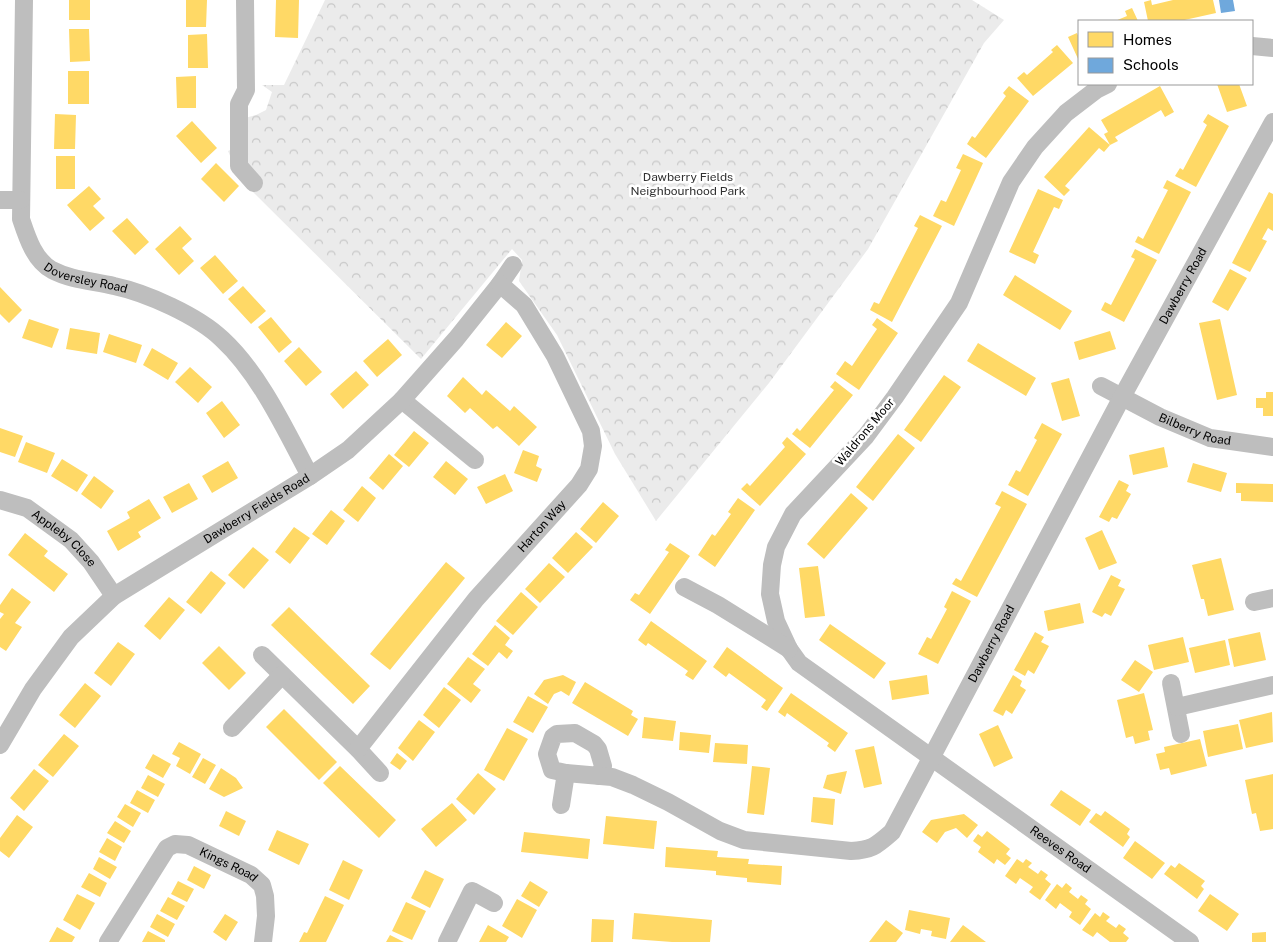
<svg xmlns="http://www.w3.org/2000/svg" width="1273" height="942" font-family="'Public Sans',sans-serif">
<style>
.forest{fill:url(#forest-crowns)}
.homes{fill:#ffd966}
.schools{fill:#6fa8dc}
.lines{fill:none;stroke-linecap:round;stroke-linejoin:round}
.minor{stroke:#bebebe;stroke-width:18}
.labels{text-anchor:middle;stroke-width:5;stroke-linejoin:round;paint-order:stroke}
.park-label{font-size:12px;fill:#313131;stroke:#fff}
.street-label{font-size:12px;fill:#000;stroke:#fff}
</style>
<defs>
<pattern id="forest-crowns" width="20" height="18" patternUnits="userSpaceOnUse" patternTransform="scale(1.25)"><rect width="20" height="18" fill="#ebebeb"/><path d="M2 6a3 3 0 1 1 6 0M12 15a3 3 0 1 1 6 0" fill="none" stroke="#c8c8c8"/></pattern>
</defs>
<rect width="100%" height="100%" fill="#fff"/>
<path class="forest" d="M325 0H972L1004 20 984 43 868 249 769 383 656 521 615 454 557 335 519 281 522 260 512 249 421 359 240 179 228 151 241 145 245 118 256 115 266 110 272 92 262 85H284Z"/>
<path class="homes" d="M69 0H90V20H69Z
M186 0H207L206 27H186Z
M276 0H299L298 38 275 37Z
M1151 0 1152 5 1173 0H1213L1216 13 1180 21H1148L1144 2Z
M1132 8 1138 21H1115L1127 16 1125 11Z
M69 29H89L90 61 70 62Z
M1077 33 1079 38V61L1068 37Z
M207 34 208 68H188V35Z
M1057 45 1073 63 1033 96 1017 78 1024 72 1027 75 1053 52 1051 50Z
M68 71H89V104H68Z
M196 76V108H177L176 77Z
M1217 84H1239L1247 106 1227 112Z
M1009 86 1029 101 986 158 967 144 972 136 975 138 1006 96 1003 93Z
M1160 86 1174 112 1165 117 1161 110 1115 137 1118 141 1110 145 1104 134 1108 132 1101 120Z
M55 114 76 115 75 149H54Z
M1208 114 1229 126 1196 187 1175 176 1180 168 1183 170 1207 125 1203 122Z
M192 121 217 148 201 163 176 136Z
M1089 127 1110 145 1104 152 1099 148 1065 186 1070 190 1064 196 1044 177Z
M963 154 983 163 954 226 933 216 941 200 946 202 961 170 956 168Z
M56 156H75V189H56Z
M216 163 239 186 224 202 201 179Z
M1167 180 1191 192 1159 254 1135 242 1138 236 1143 239 1168 190 1163 188Z
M89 186 101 199 93 206 105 218 90 231 67 205Z
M1038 189 1063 200 1059 209 1054 207 1033 252 1039 255 1035 264 1009 252Z
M1269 192 1273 194V231L1268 228 1262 239 1267 241 1250 272 1232 263Z
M920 215 942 226 892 322 870 310 874 302 879 304 918 228 914 226Z
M127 218 149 242 135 255 112 231Z
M180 226 192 239 182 248 194 261 179 275 155 249Z
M1135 249 1157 260 1124 322 1101 310 1105 302 1111 305 1135 259 1131 257Z
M215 255 238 281 223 294 200 268Z
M1230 269 1247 278 1228 311 1212 302Z
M1015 275 1072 311 1060 330 1003 295Z
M243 286 266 311 251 324 228 299Z
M0 287 22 310 9 323 0 314Z
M271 317 292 342 279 353 258 327Z
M877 318 898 333 859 390 836 374 845 361 852 366 877 329 872 325Z
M29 319 59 329 52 348 22 338Z
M1220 319 1237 395 1217 400 1199 323Z
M506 322 522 336 502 358 486 345Z
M70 328 100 333 97 354 66 349Z
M1110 331 1116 349 1079 360 1074 342Z
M109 334 142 345 136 363 103 352Z
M388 339 402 355 377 377 363 361Z
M978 343 1036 378 1026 396 967 361Z
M299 347 322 372 306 386 284 361Z
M152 348 178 363 168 380 143 365Z
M190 367 212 387 198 403 175 382Z
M356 371 369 385 343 409 330 394Z
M944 375 961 387 921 442 904 430Z
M463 377 482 395 486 390 510 411 514 406 537 427 519 446 497 426 493 429 470 408 465 413 447 396Z
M1069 378 1080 416 1062 421 1051 383Z
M835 381 853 395 810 448 792 434 797 428 800 431 834 390 830 387Z
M1266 392H1273V416H1263V408H1256V398H1266Z
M222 401 240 425 224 438 206 413Z
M1042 423 1062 434 1028 496 1008 485 1016 470 1020 472 1037 440 1034 438Z
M0 428 23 436 15 457 0 452Z
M414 431 429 443 409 467 394 455Z
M898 434 915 448 873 501 856 487Z
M787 437 806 454 760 506 741 489 747 483 750 486 785 447 782 443Z
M26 442 55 453 47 473 18 462Z
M1164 447 1168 467 1133 475 1129 455Z
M523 450 539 456 536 466 542 469 537 482 514 473Z
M389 454 403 466 383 490 369 478Z
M62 459 88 475 77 492 51 476Z
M228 461 238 478 212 493 202 476Z
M446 461 468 479 455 495 433 477Z
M1193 463 1227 473 1221 492 1187 482Z
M505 474 513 491 486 504 477 487Z
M94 476 114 491 101 509 81 494Z
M1119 480 1129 485 1126 491 1131 494 1117 519 1112 517 1109 522 1099 517Z
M189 483 198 499 172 513 163 497Z
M1236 483 1273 484V502L1241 501V493H1236Z
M362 486 376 498 358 522 343 510Z
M1002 491 1027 504 977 597 952 584 956 578 961 581 1001 507 995 504Z
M851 493 868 508 824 559 807 544Z
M738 498 755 510 715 567 698 555 712 534 715 536 731 514 728 512Z
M149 499 161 518 138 532 141 537 118 551 107 531 130 518 127 512Z
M603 502 619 516 596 543 580 529Z
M331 510 345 521 327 545 312 534Z
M294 527 310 538 290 564 275 552Z
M1102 530 1117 563 1099 570 1085 538Z
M576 532 593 547 568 573 552 558Z
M25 533 48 551 44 556 68 574 54 592 8 555Z
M670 543 690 556 650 614 630 600 635 593 639 595 669 552 665 550Z
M253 547 269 560 244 589 228 575Z
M1221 558 1234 610 1208 616 1204 599H1201L1192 565Z
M446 562 465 578 390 670 370 654Z
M549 563 565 577 540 603 525 589Z
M818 566 825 616 805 618 799 568Z
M211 571 226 583 201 614 186 602Z
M1111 575 1121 580 1118 586 1125 589 1111 616 1105 613 1102 617 1092 612Z
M12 588 31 602 15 623 22 627 6 651 0 647V619L4 614 0 612V605Z
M952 591 971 601 938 664 918 654 927 637 931 639 947 609 944 607Z
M521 592 538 607 513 635 496 621Z
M169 597 185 610 160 640 144 626Z
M1080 603 1084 623 1048 631 1044 611Z
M289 607 370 686 353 704 271 625Z
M651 621 707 661 693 680 685 675 688 671 648 643 646 646 638 640Z
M830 624 886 663 874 679 819 640Z
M495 625 510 638 505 645 513 651 507 659 499 652 488 666 472 654Z
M1035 632 1044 637 1041 642 1049 646 1034 674 1028 670 1025 676 1014 670Z
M1260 632 1266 660 1234 667 1228 639Z
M1183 637 1189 662 1154 670 1148 645Z
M1225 640 1230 665 1195 673 1189 648Z
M118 642 135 654 111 686 94 673Z
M219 646 246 673 229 690 202 663Z
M727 647 783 688 767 711 761 707 766 700 729 673 726 677 713 667Z
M468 657 485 669 473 684 481 690 471 703 447 684Z
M1135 660 1153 672 1139 692 1121 680Z
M563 675 576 682 569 696 561 691 554 694 548 704 534 694 544 680Z
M927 675 929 694 892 700 889 681Z
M1013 675 1022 681 1020 686 1026 690 1012 714 1006 710 1003 716 993 711Z
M585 682 633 711 631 715 638 719 628 736 572 703Z
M85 683 101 696 75 728 59 715Z
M444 687 461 700 439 728 423 715Z
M791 693 848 733 835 752 827 746 829 743 787 713 785 717 778 712Z
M1144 693 1153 730 1148 731 1150 740 1135 744 1133 736 1126 738 1117 700Z
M528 696 548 707 533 733 513 722Z
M284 709 337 762 319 780 266 727Z
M1272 712 1273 742 1246 748 1239 720Z
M644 717 676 721 673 741 642 738Z
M419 720 435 732 413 761 398 748Z
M1238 724 1243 749 1208 757 1203 731Z
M998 725 1013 758 994 767 979 734Z
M507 728 528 739 504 781 484 770Z
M680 732 711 735 709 753 679 750Z
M64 734 79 746 53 777 38 765Z
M1200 739 1207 766 1171 775 1169 768 1160 770 1156 754 1165 752 1164 747Z
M179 742 201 754 190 774 176 766 180 758 172 754Z
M715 743 748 745 747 764 713 762Z
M874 746 882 784 864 788 855 750Z
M397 753 407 761 400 770 390 763Z
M153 754 171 764 163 778 145 768Z
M203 758 216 765 205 784 192 777Z
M340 766 396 820 379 838 323 783Z
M752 766 770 768 764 815 747 813Z
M221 768 236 778 243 788 224 797 209 789Z
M34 769 49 781 24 811 10 798Z
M847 771 841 794 823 788 827 775Z
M478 773 496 789 474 815 456 799Z
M1273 774V829L1260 831 1256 813 1252 814 1245 780Z
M148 775 165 784 158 797 141 788Z
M137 790 155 800 148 813 130 803Z
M1061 790 1091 810 1080 826 1050 805Z
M813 797 835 799 833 825 811 822Z
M452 803 467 820 436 847 421 829Z
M125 804 141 813 133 827 117 817Z
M226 811 246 821 239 836 219 826Z
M1105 811 1130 829 1127 834 1130 837 1123 847 1089 822 1096 813 1101 816Z
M964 814 978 825 967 838 956 828 945 832 937 843 922 832 931 820Z
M17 815 33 827 9 858 0 851V838Z
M606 816 657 821 654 849 603 844Z
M115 821 131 831 124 843 107 833Z
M277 830 309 844 299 865 268 850Z
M987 831 1010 849 1006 854 1011 858 1005 865 997 859 994 864 978 852 981 847 973 841 978 834 982 837Z
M524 832 590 839 588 859 521 852Z
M107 838 122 847 115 861 99 852Z
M1135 841 1165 863 1152 879 1123 858Z
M666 847 718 851 717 857 749 859 748 864 782 866 781 885 747 882V878L716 875V871L665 867Z
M99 857 117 867 110 879 93 869Z
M1017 859 1023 863 1026 859 1032 863 1028 867 1038 874 1041 870 1048 875 1045 879 1051 884 1040 900 1029 892 1033 887 1020 878 1016 884 1005 876Z
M343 860 363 870 349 900 329 890Z
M1179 863 1205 881 1201 886 1204 889 1197 899 1164 874 1171 865 1175 868Z
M194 866 211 875 204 889 187 880Z
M425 870 444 879 430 908 411 898Z
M89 873 107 883 100 897 81 887Z
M178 881 194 889 187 902 171 894Z
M530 881 548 892 539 907 521 896Z
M1066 883 1072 888 1069 892 1078 899 1081 895 1088 900 1085 904 1091 909 1080 925 1069 917 1072 912 1060 903 1056 909 1045 900 1057 884 1062 888Z
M77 894 95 903 80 930 63 920Z
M1210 894 1239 914 1227 931 1198 911Z
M325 896 344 905 326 942H299L304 932 307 933Z
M168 897 185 906 177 920 160 911Z
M517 899 537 910 522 938 502 926Z
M406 902 426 911 412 940 392 931Z
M909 910 950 918 946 939 931 936 932 931 921 929 920 934 905 930Z
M1103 912 1110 917 1106 921 1116 928 1119 924 1126 929 1123 933 1129 938 1126 942H1110L1097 932 1093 937 1082 930 1095 913 1100 917Z
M634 913 712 920 710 942H672L632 939Z
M157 914 175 924 168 937 150 927Z
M225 914 238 922 226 941 213 932Z
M592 919 614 920 613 942H591Z
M886 920 903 933 896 942H869Z
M488 925 509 937 506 942H479Z
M963 925 986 942H950Z
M57 927 75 937 72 942H49Z
M148 931 165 940V942H142Z
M1266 932V942H1252V933Z
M390 935 404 942H386Z"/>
<path class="schools" d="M1219 0H1233L1235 11 1221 13Z"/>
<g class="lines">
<g class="minor">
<path id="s1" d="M24 0 21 219C27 237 34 260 52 270 71 280 93 281 114 286 147 293 198 316 222 339 260 374 286 431 310 476"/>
<path d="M245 0 246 90 239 104V166L254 183"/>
<path d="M1252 46 1273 48"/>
<path id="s2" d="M1108 84 1096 90 1066 113 1035 147 1011 182 959 303 895 397 866 436 793 514 776 547 772 565 770 594 776 621 789 649 799 663 1190 942"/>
<path d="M0 200H21"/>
<path id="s3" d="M1101 386 1160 417 1210 438 1273 447"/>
<path d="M402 400 475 460"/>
<path id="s4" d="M0 500 27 508 71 540 91 562 114 596"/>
<path d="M684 587 718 605 789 649"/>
<path d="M1254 602 1273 598"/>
<path d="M262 655 358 749 380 773"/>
<path d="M1171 683 1181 734"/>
<path d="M1177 707 1273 685"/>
<path d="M232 728 282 675"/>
<path id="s5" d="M0 745 33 689 71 637 114 596 310 476 348 450 402 400 456 339 500 284 513 265"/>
<path id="s6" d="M358 749 476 599 579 485 589 469 593 446 591 431 555 356 524 305 500 284"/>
<path d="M566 773 552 770 547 754 553 737 557 734 575 733 594 744 598 749 603 766 599 776"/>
<path id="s7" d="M561 805 566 773 612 777 633 785 668 802 720 831 744 840 851 851C872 850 876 846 892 832L1122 397 1273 122"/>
<path id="s8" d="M108 942 167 848 175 844 188 845 251 875 262 885 265 896 266 916 263 942"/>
<path d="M447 942 472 891 494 903"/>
</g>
</g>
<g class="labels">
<g class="park-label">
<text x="688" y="181">Dawberry Fields<tspan x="688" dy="14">Neighbourhood Park</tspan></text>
</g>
<g class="street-label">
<text dy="4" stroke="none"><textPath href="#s1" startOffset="315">Doversley Road</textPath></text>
<text dy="4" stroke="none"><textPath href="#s7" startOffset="998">Dawberry Road</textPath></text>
<text dy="4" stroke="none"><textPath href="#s3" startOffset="104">Bilberry Road</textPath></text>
<text transform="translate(865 432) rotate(-50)" y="4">Waldrons Moor</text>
<text dy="4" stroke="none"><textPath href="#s5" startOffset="356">Dawberry Fields Road</textPath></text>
<text dy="4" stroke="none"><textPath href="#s6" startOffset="289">Harton Way</textPath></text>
<text dy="4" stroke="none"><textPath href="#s4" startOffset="76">Appleby Close</textPath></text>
<text dy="4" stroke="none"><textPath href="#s7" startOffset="592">Dawberry Road</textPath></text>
<text dy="4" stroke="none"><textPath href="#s2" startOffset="1022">Reeves Road</textPath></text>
<text dy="4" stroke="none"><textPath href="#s8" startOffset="178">Kings Road</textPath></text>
</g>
</g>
<rect x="1078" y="20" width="175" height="65" fill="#ffffff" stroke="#999999"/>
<rect x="1088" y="32" width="25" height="15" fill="#ffd966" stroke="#999999"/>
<text x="1123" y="45" font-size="15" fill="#000000">Homes</text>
<rect x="1088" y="58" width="25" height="15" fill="#6fa8dc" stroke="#999999"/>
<text x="1123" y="70" font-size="15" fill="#000000">Schools</text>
</svg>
